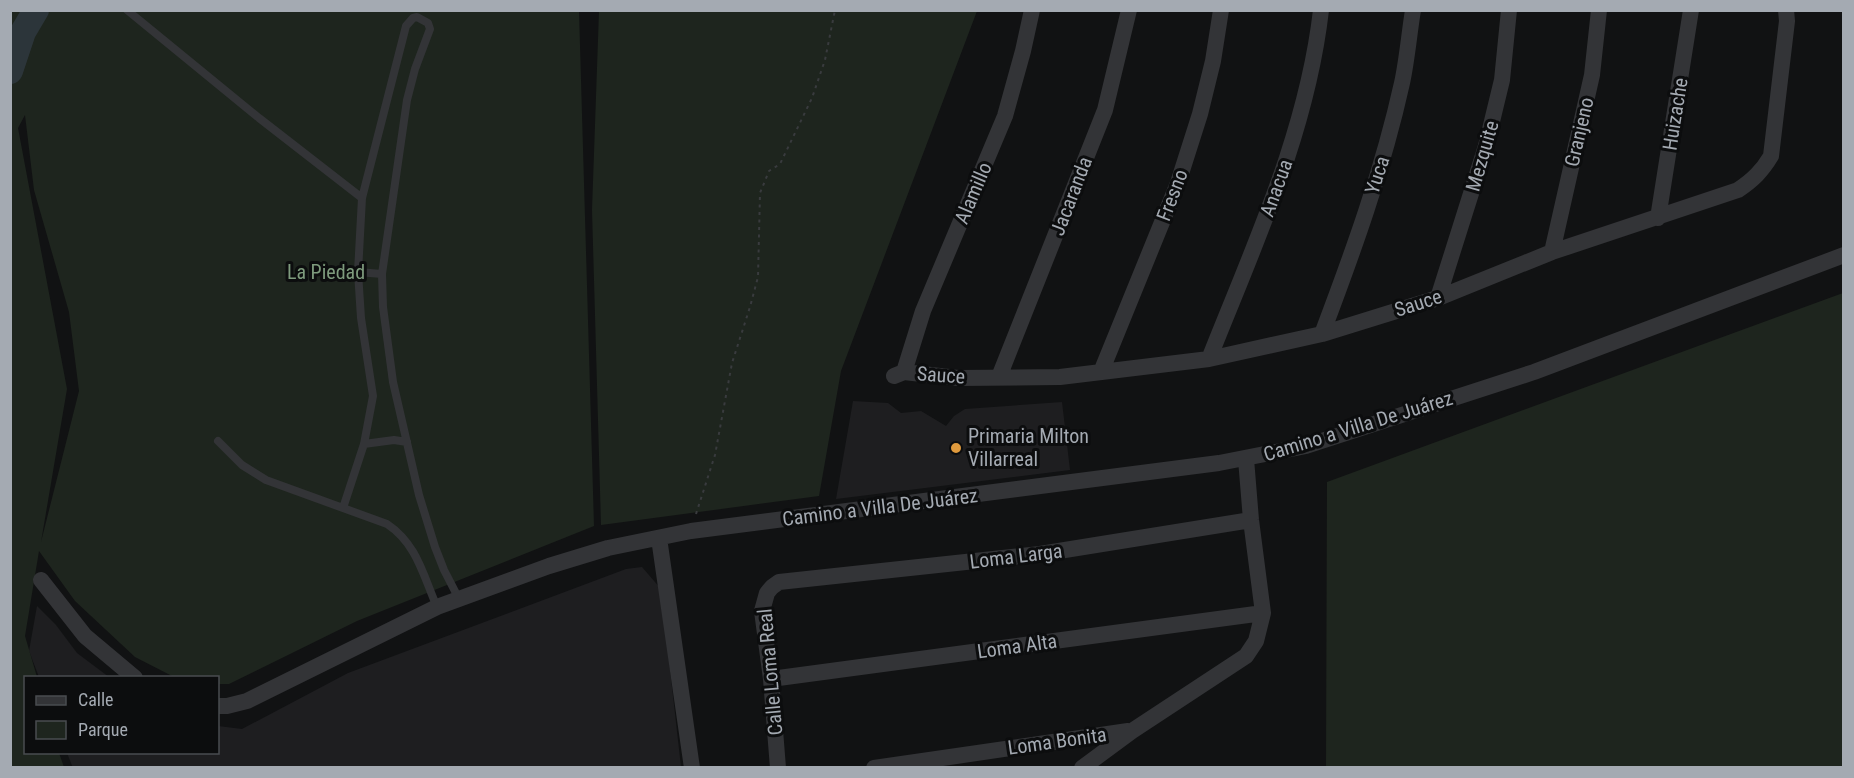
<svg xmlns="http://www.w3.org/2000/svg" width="1854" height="778" font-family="'Roboto Condensed',sans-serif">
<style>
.built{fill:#1e1e20}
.green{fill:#1e251e;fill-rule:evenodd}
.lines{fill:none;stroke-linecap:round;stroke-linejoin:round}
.river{stroke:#2c353a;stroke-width:26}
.path{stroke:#393b3e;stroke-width:2;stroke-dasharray:3 4.5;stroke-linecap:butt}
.lane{stroke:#333437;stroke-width:8}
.street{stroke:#333437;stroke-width:16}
.poi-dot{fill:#df9a3d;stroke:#0c0d0e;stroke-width:2}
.labels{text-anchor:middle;stroke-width:6;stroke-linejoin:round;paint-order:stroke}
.street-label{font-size:20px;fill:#a4aab2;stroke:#0c0d0e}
.park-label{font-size:20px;fill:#7e9b7d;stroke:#0c0d0e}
.poi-label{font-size:20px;fill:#a4aab2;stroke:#0c0d0e;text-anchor:start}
</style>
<rect width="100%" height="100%" fill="#111213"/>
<path class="built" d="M853 401 888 403 901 413 921 411 946 426 954 416 965 409 1062 402 1070 470 836 499Z
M642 567 661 589 681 767 73 768 67 753 218 752V726L242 729 348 673 626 569Z
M37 606 56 625 77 653 109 677H39L29 651Z"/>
<path class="green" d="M10 11H579L594 526 357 621 229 684H218V678L174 677 135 657 75 601 39 551 25 636 37 677 26 678V752L59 753 64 767H11ZM25 115 34 190 69 312 79 391 41 542 67 389 18 128Z
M599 11H977L841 371 819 496 601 525 592 210Z
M1843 293V767H1326L1327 482Z"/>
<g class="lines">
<path class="river" d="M10 71 23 32 36 10"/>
<path class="path" d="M696 514 715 455 732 363 750 307 758 277 760 193 769 171 780 164 812 98 825 60 835 10"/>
<path class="lane" d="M127 10 259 118 362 198
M358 272 382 274
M218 441 242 465 266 480 387 524C417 544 423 575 437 607
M364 444 394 440 407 442
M343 508 364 444 373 396 361 318 358 272 362 198 406 26 413 18 417 17 428 23 430 29 415 69 407 100 382 274 383 307 393 382 419 495 435 547 444 570 459 599"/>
<path class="street" d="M1658 218 1691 10
M1552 252 1592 75 1599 10
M1438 298 1486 146 1502 80 1509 10
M1322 334C1353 252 1383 169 1402 83 1407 60 1409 35 1413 10
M1209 359C1254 245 1307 133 1321 10
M904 372 923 311 1005 116 1023 51 1032 10
M1101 372 1178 183 1200 114 1213 61 1221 10
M894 376 904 372 958 378 1060 377 1209 359 1322 334 1438 298 1552 252 1738 190C1753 180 1762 171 1771 156L1787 21 1786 10
M999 377 1105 110 1129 10
M659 538 692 768
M41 580 85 636 135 678
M771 679 1263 613
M218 706H227L247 701 437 607 549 566 608 548 691 531 1219 463 1306 446 1534 372 1844 255
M778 768 771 679 762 611 767 593 772 587 779 582 1040 554 1251 520
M874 768 1128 731
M1082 768 1132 731 1246 656 1256 641 1263 613 1251 520 1246 459"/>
</g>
<circle class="poi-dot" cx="956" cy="448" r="6"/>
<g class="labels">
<g class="street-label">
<text transform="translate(1675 114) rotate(-81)" y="7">Huizache</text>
<text transform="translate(1579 132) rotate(-77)" y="7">Granjeno</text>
<text transform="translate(1482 156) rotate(-74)" y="7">Mezquite</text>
<text transform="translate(1377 175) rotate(-72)" y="7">Yuca</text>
<text transform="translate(1276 188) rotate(-70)" y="7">Anacua</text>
<text transform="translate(973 193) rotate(-67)" y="7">Alamillo</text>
<text transform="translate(1172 195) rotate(-69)" y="7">Fresno</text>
<text transform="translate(1071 196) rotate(-69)" y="7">Jacaranda</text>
<text transform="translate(1418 303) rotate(-18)" y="7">Sauce</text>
<text transform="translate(941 375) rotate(4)" y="7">Sauce</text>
<text transform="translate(1358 426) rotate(-17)" y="7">Camino a Villa De Juárez</text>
<text transform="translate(880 507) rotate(-7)" y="7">Camino a Villa De Juárez</text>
<text transform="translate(1016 556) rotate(-7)" y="7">Loma Larga</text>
<text transform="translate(1017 646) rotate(-8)" y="7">Loma Alta</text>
<text transform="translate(770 672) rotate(-95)" y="7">Calle Loma Real</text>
<text transform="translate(1057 741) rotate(-8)" y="7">Loma Bonita</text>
</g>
<g class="park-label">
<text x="326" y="279">La Piedad</text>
</g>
<g class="poi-label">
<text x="968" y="443">Primaria Milton<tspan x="968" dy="23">Villarreal</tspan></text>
</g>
</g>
<rect width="1854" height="778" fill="none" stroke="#a4aab2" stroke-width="24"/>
<rect x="24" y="676" width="195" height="78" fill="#0c0d0e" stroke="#494c50" stroke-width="1.5"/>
<rect x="36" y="696" width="30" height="9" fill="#333437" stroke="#494c50" stroke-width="1.5"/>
<text x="78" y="706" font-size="18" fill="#a4aab2">Calle</text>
<rect x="36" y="721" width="30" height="18" fill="#1e251e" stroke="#494c50" stroke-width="1.5"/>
<text x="78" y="736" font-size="18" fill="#a4aab2">Parque</text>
</svg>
